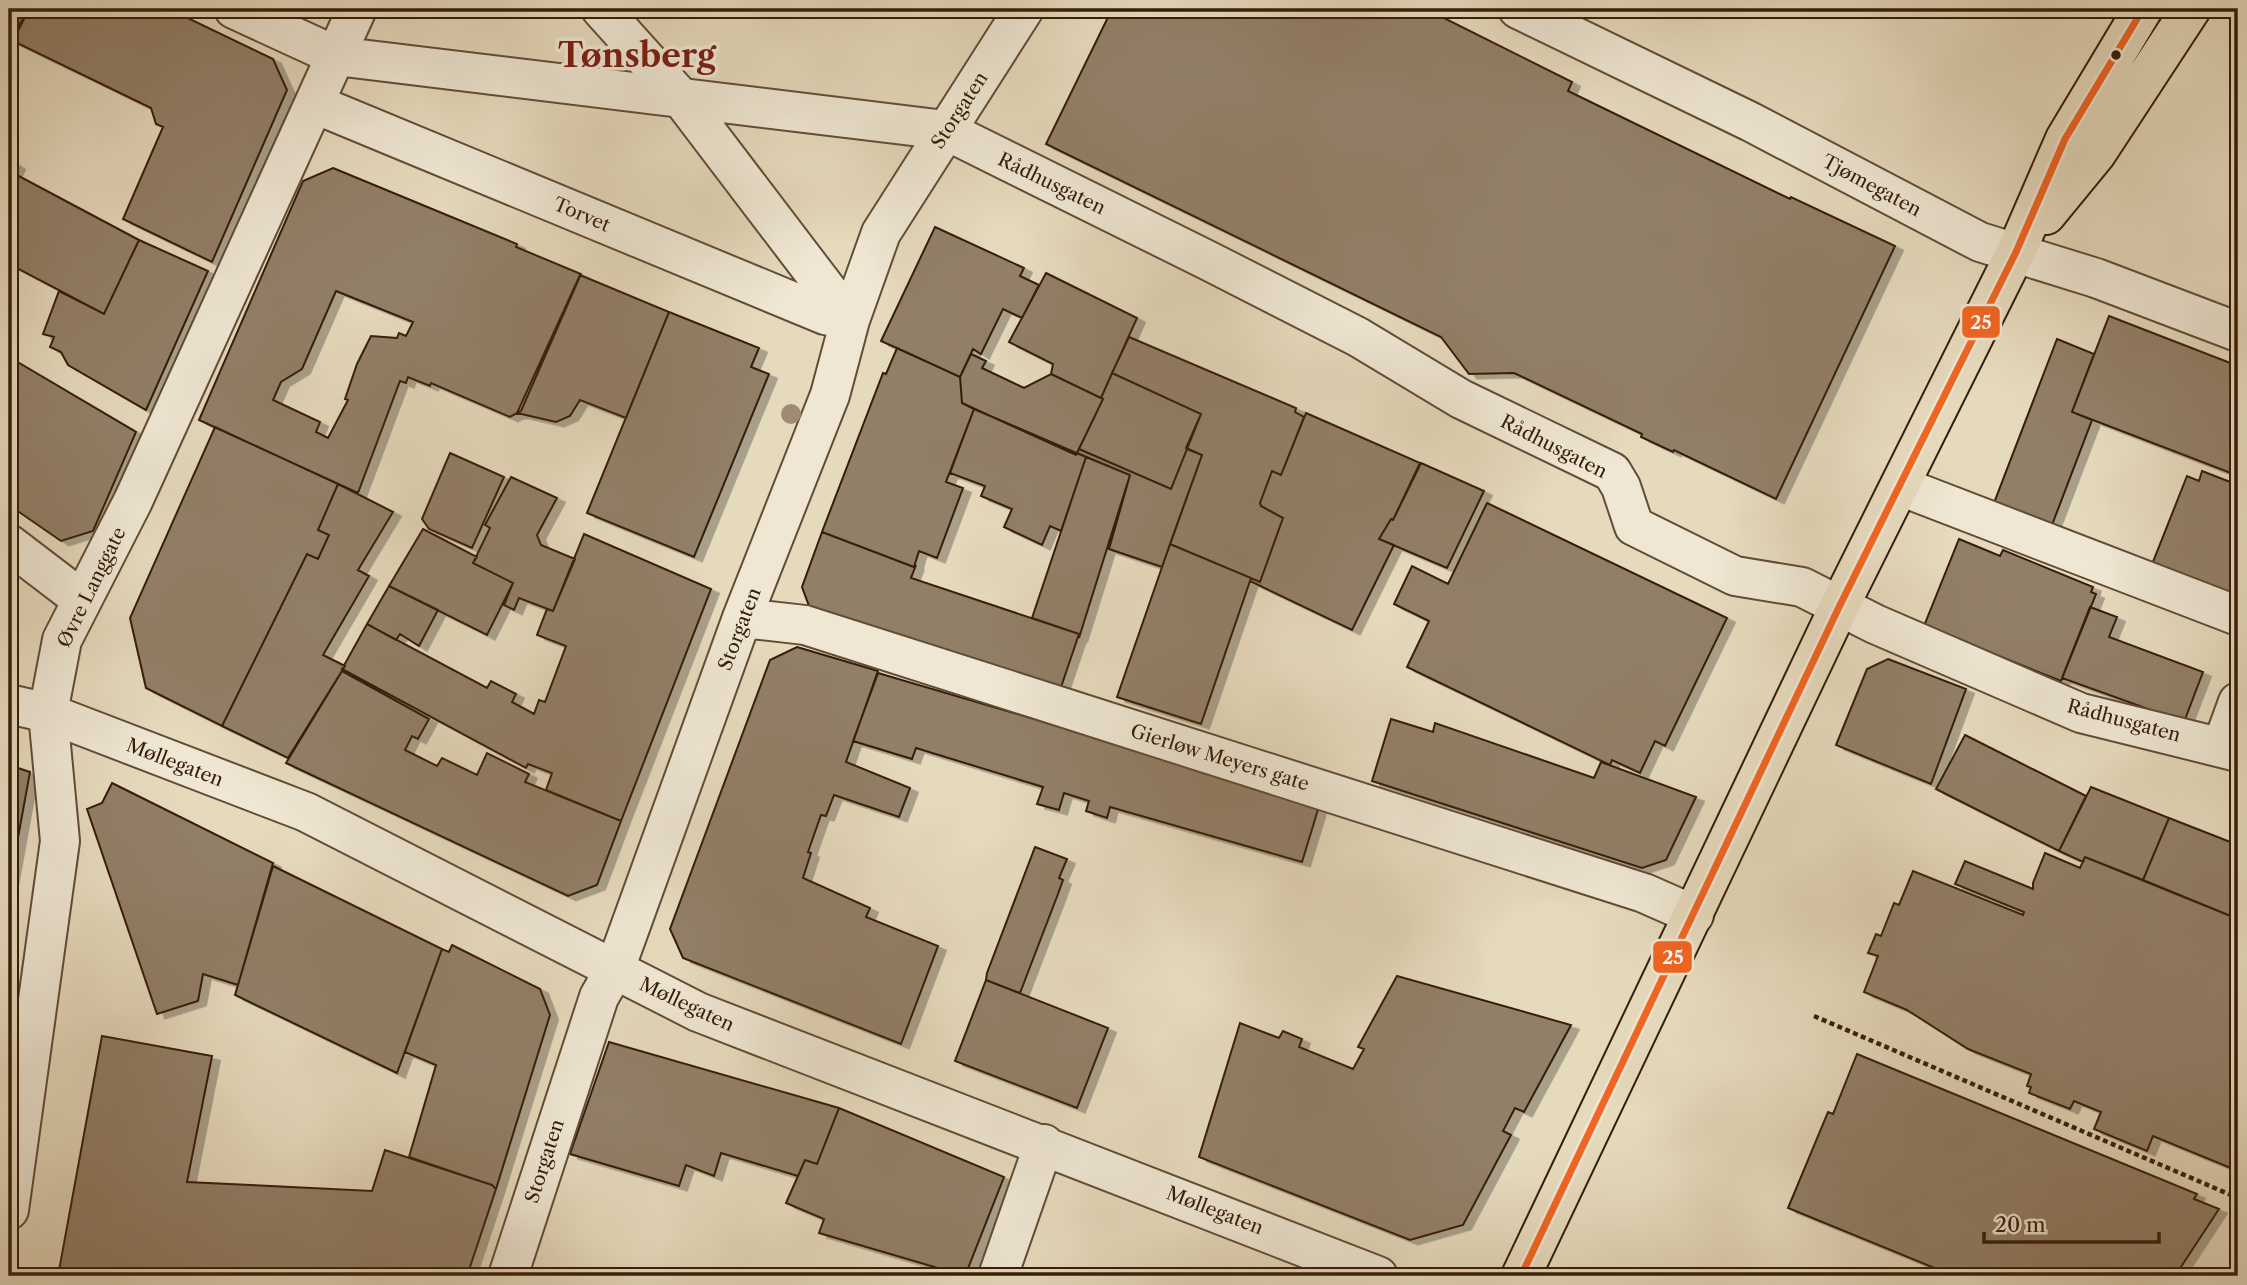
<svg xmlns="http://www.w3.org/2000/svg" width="2247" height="1285" font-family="'Libre Caslon Text',serif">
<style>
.building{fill:#927f67;stroke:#361d09;stroke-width:2;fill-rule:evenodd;filter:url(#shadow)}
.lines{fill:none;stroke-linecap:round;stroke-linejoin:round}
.minor-casing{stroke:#624c36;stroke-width:42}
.major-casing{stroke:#361d09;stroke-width:42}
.path{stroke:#361d09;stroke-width:4.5;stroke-dasharray:5 3.5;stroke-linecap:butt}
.minor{stroke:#efe7d4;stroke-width:38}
.major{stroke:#e6dabd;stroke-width:38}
.bus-1-casing{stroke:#efe7d4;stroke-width:12}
.bus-1{stroke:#f26522;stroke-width:7}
.tree{fill:#9d8c73}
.bus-dot{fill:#361d09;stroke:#efe7d4;stroke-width:2.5}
.labels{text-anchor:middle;stroke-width:7;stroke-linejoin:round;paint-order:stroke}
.street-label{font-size:19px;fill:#361d09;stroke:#efe7d4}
.town-label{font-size:33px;font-weight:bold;fill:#7a1f14;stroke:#efe7d4}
.line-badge{stroke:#efe7d4;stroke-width:2.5}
.badge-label{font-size:19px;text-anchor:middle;font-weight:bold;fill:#fff}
</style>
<defs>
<filter id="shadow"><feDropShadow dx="8" dy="4.5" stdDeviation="0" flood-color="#0004"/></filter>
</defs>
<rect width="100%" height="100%" fill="#e6dabd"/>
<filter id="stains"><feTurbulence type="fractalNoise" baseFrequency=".00286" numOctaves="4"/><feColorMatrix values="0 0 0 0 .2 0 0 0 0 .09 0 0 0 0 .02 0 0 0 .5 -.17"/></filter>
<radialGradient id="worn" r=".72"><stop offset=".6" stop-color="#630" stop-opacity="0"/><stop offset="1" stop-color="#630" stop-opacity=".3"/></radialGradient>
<path class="building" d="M9 9H29L9 41Z
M29 9H169L273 59 287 90 212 262 123 219 163 127 156 124 151 108 13 41Z
M1112 9H1426L1572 82 1568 91 1790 199 1791 197 1895 246 1776 499 1674 450 1673 452 1641 437 1642 434 1514 373 1469 374 1441 337 1046 144Z
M9 160 17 165 13 173 139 240 104 314 9 264Z
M333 168 517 244 516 247 581 274 521 411 510 417 431 383 430 386 408 377 406 383 400 381 358 493 199 420 303 181ZM336 291 413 322 406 336 399 333 397 338 371 336 357 364 345 399 348 400 328 438 316 432 320 422 273 400 281 382 302 369Z
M935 227 1024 268 1020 276 1039 285 1022 318 1003 309 981 354 973 349 960 377 881 341Z
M139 240 208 271 146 410 68 365 61 352 50 347 54 337 43 334 59 291 104 314Z
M1046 273 1137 318 1101 398 1051 374 1053 364 1009 342Z
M580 275 669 312 626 418 580 400 570 416 556 422 517 413Z
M669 312 759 348 751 367 769 374 694 557 587 513Z
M2109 316 2238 366 2236 475 2072 412Z
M1129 337 1296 408 1295 412 1304 417 1281 475 1272 471 1260 503 1261 506 1283 518 1260 582 1170 544 1202 455 1186 448 1201 414 1112 373Z
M2057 339 2094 354 2072 412 2092 420 2052 525 1994 503Z
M897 348 960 377 962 403 974 409 946 482 963 488 937 558 919 551 914 567 822 532 883 373 886 374Z
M971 354 986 361 982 368 1024 388 1051 374 1103 399 1076 455 962 403 960 377Z
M9 357 136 432 93 531 61 541 9 505Z
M1112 373 1201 414 1171 489 1079 449 1103 399 1101 398Z
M974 409 1086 457 1061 531 1050 526 1042 545 1004 527 1012 509 981 496 985 486 950 473Z
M1306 413 1420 463 1393 520 1391 519 1379 539 1394 545 1352 630 1250 581 1251 578 1260 582 1283 518 1261 506 1260 503 1272 471 1281 475Z
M215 427 338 484 318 530 329 535 318 559 307 554 222 726 146 688 130 618Z
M1079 449 1171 489 1187 449 1202 455 1162 567 1109 549 1130 475 1077 453Z
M450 453 504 477 472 548 429 529 422 519Z
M1086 457 1130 475 1079 638V634L1032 618Z
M1421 463 1484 491 1447 568 1379 539 1391 519 1393 520Z
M2202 471 2238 485V601L2151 567 2187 476 2199 481Z
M511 477 557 498 537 535 541 545 575 559 553 611 519 598 514 610 504 605 513 583 473 563 490 528 485 525Z
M338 484 393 512 358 570 369 576 323 655 345 666 288 758 222 726 307 554 318 559 329 535 318 530Z
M1487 503 1727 618 1665 746 1655 741 1640 773 1612 760 1610 765 1407 667 1429 621 1394 604 1412 566 1448 584Z
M423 529 477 557 473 563 513 583 487 635 389 586Z
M822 532 914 567 916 565 911 578 1079 634 1058 696 812 614 802 587Z
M584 534 711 589 621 821 546 790 552 773 528 764 526 768 342 669 367 624 487 688 491 681 516 694 512 702 534 714 539 700 545 702 566 646 537 635 547 609 553 611Z
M1959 539 2000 556 2003 550 2093 587 2091 592 2096 594 2061 681 1924 626Z
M1170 544 1251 578 1201 724 1117 697Z
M389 586 438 610 419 646 400 634 396 640 367 624Z
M2090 607 2117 617 2109 637 2203 672 2184 722 2062 678Z
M797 647 878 671 846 762 910 788 899 817 834 795 826 816 821 815 808 852 811 853 803 878 870 908 866 917 938 946 901 1044 683 958 670 929 770 660Z
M1888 659 1966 689 1931 784 1836 745 1867 669Z
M342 671 429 719 418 739 412 736 405 750 437 766 442 758 477 775 487 753 529 774 525 782 621 821 597 885 568 896 286 763Z
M878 673 1320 803 1302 862 1110 807 1107 818 1086 811 1089 801 1064 793 1059 810 1037 804 1043 787 916 748 912 759 853 741Z
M1391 719 1433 732 1435 723 1594 778 1601 762 1696 797 1666 860 1642 868 1372 781Z
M1965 735 2086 796 2059 851 1936 789Z
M9 765 30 772 9 887Z
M112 783 273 863 238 985 203 974 198 1001 157 1014 87 809 102 803Z
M2091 787 2169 818 2143 880 2085 857 2083 862 2059 851Z
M2169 818 2238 845V919L2143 880Z
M1035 847 1067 859 1059 878 1063 880 1058 894 1020 993 986 980 987 973Z
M2045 853 2080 868 2085 857 2238 919V1171L2153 1136 2147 1151 2094 1129 2101 1112 2074 1101 2070 1109 2029 1093 2031 1087 2027 1086 2031 1074 1968 1049 1907 1010 1864 992 1878 956 1868 953 1876 934 1881 936 1894 903 1899 905 1913 871 2023 915 2024 912 1955 884 1965 861 2033 889V883Z
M273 866 442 949 397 1073 235 995Z
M452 945 540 989 550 1015 496 1189 492 1185 409 1157 436 1065 405 1052 442 949 449 952Z
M1397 976 1571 1025 1524 1112 1515 1108 1503 1131 1511 1135 1463 1225 1410 1240 1199 1157 1240 1023 1279 1038 1283 1031 1302 1039 1299 1047 1353 1069 1364 1049 1358 1047Z
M986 980 1108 1028 1077 1108 955 1061Z
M102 1036 212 1056 187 1182 372 1191 385 1150 492 1185 496 1189 467 1276H58Z
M609 1042 839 1108 817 1164 805 1160 798 1176 721 1153 714 1176 686 1165 679 1186 570 1154Z
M1857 1054 2197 1194 2194 1199 2219 1209 2175 1276H1954L1788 1208 1828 1112 1833 1114Z
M839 1108 1004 1177 965 1276 819 1233 824 1219 786 1203 805 1160 817 1164Z"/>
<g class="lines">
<defs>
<path id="minor" d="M234 9 336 56 945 130 1207 260 1358 337 1461 399 1612 472 1621 487 1634 526 1735 576 1802 587 1875 624 2081 713 2238 752
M601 9 681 98 850 320
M1518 9 1751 122 1980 242 2096 278 2238 332
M315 104 825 315 850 320
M1900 486 2238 616
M9 544 81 599
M742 618 805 625 1644 893 1694 915
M9 704 48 713 306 812 698 1012 1378 1276
M2222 746 2238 702
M9 1210 60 841 48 713 62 640 133 501 357 9
M508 1276 599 997 615 969 742 618 830 395 850 320 881 233 1024 9
M998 1276 1044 1144"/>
<path id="major" d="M2046 215 2096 154 2191 9
M1521 1276 1840 605 2016 252 2065 139 2143 9"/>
</defs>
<use href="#minor" class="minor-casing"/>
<use href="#major" class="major-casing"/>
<path class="path" d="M1814 1016 2238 1198"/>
<use href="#minor" class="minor"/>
<use href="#major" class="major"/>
<defs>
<path id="bus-1" d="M1521 1276 1840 605 2016 252 2065 139 2143 9"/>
</defs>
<use href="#bus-1" class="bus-1-casing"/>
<use href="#bus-1" class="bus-1"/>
</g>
<circle class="tree" cx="791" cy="414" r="10"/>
<circle class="bus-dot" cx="2116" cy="55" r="6"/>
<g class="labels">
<g class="street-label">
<text transform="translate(959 110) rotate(-57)" y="7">Storgaten</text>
<text transform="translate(1052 183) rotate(26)" y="7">Rådhusgaten</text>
<text transform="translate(1872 185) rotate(28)" y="7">Tjømegaten</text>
<text transform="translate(582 214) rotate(23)" y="7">Torvet</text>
<text transform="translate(1554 446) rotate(27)" y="7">Rådhusgaten</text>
<text transform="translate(91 587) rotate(-64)" y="7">Øvre Langgate</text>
<text transform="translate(739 629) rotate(-69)" y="7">Storgaten</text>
<text transform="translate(2124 720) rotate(15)" y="7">Rådhusgaten</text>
<text transform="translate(1220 757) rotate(17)" y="7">Gierløw Meyers gate</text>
<text transform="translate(175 762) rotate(21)" y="7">Møllegaten</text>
<text transform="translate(687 1004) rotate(25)" y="7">Møllegaten</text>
<text transform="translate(544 1161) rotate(-72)" y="7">Storgaten</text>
<text transform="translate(1215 1210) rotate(21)" y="7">Møllegaten</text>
</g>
<g class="town-label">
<text x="637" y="67">Tønsberg</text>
</g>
</g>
<g class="line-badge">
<rect x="1961" y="305" width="40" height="34" rx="7" fill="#f26522"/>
<rect x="1652" y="940" width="41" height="34" rx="7" fill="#f26522"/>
</g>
<g class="badge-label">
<text x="1981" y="329">25</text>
<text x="1673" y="964">25</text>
</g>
<rect width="2247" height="1285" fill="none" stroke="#e6dabd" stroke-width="35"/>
<rect x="10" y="10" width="2226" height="1264" fill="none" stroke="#361d09" stroke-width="3.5"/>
<rect x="18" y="18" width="2212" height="1250" fill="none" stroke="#361d09" stroke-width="2"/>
<path d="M1984 1232v10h175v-10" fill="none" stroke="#361d09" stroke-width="3.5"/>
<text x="1995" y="1232" font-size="21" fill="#361d09" stroke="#efe7d4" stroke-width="5" paint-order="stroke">20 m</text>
<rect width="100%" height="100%" filter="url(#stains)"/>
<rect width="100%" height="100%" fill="url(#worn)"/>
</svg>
